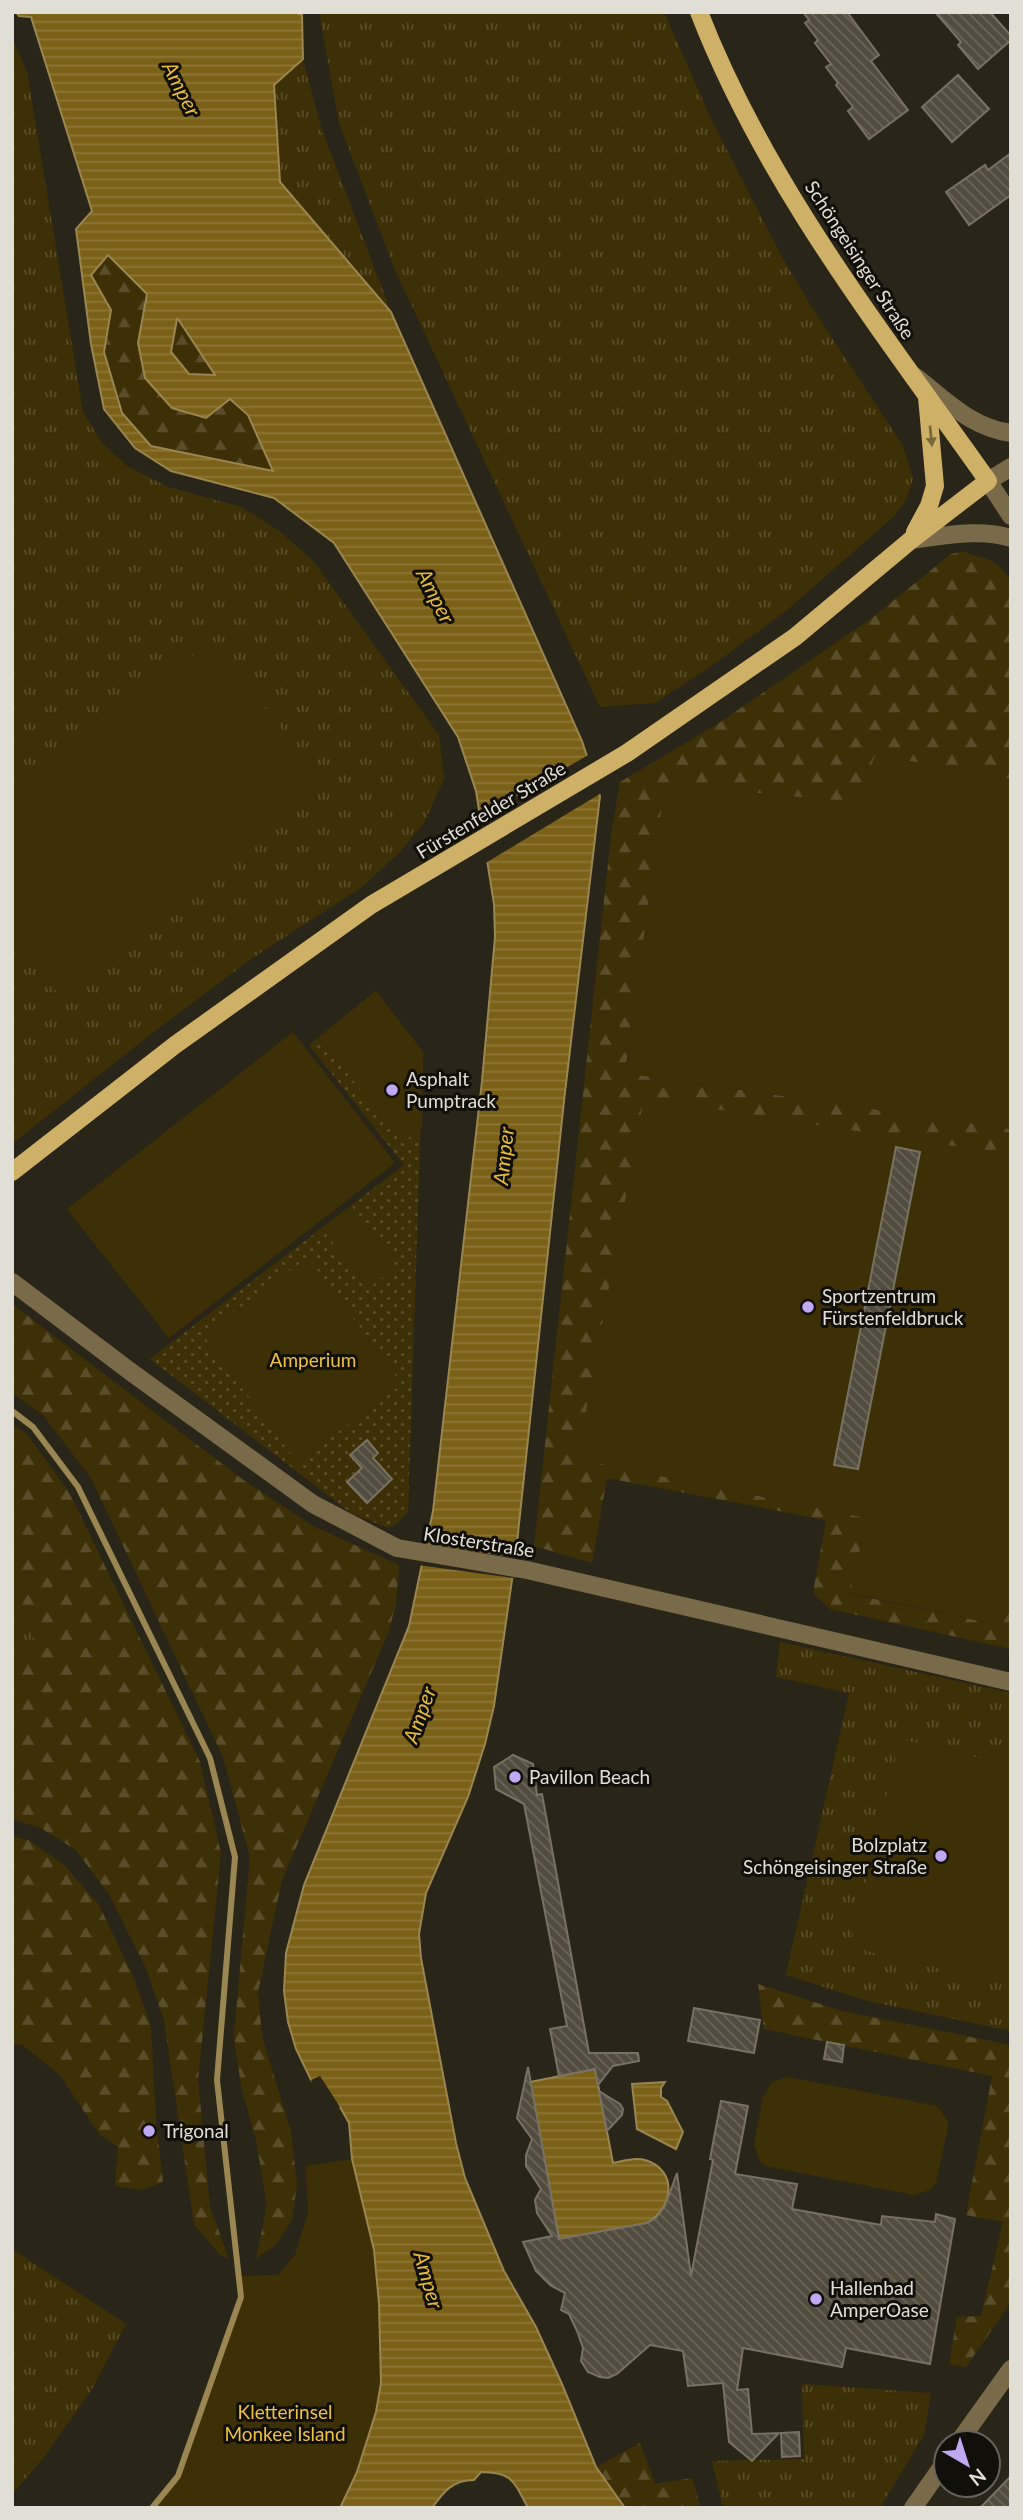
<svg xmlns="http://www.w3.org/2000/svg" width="1023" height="2520" font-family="Lato,sans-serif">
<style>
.grass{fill:url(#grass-tufts)}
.forest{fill:url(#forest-firs)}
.park{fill:url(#park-dots)}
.garden{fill:#3e3006}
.water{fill:url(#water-rules);stroke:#998650;stroke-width:2;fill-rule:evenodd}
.pier{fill:#2a2519}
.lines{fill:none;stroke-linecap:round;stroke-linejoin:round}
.stream{stroke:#998650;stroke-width:6}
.building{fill:url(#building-back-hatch);stroke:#787263;stroke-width:2}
.minor{stroke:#796b49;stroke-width:18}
.major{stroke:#ceb167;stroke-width:18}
.oneway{fill:#79683d}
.poi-dot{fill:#c1a8f3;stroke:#110f09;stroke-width:2.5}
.labels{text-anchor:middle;stroke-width:6;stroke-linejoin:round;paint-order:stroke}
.street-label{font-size:19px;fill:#e1ded6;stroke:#110f09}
.poi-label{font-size:19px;fill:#e1ded6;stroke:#110f09;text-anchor:start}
.park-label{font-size:19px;fill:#eec143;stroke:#110f09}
.water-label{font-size:21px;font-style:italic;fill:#e7bb3a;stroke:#110f09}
</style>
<defs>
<pattern id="grass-tufts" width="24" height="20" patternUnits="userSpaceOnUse" patternTransform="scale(1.75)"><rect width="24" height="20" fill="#3e3006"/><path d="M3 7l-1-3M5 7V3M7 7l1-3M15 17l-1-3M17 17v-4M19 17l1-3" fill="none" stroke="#5a4e2a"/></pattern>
<pattern id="forest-firs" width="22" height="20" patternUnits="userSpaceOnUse" patternTransform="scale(1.75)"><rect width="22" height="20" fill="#3e3006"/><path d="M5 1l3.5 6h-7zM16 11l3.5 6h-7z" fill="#5a4e2a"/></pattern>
<pattern id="park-dots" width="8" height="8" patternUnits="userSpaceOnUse" patternTransform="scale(1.75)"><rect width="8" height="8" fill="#3e3006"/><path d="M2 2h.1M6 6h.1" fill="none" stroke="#5a4e2a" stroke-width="1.8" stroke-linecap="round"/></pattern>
<pattern id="water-rules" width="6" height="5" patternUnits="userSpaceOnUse" patternTransform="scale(1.75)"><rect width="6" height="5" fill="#7a6117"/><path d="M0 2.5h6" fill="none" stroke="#8d7738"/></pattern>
<pattern id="building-back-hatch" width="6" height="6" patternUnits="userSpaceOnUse" patternTransform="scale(1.75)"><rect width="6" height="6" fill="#524c3f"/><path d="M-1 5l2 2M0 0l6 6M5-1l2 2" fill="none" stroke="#6b655a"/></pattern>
</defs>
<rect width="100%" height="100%" fill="#2a2519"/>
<path class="grass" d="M319 12H664L712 121 782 257 811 306 903 446 913 478 907 499 892 518 787 610 717 662 655 703 600 707 395 270 339 123Z
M12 38 27 72 83 412 102 443 127 466 168 487 241 507 278 530 314 562 439 735 444 779 425 821 399 853 362 887 254 957 151 1034 12 1144Z
M303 59 321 127 391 312 280 182 274 85Z
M12 1578 37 1646 12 1677Z
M780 1642 1011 1693V2031L868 2001 786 1975 849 1693 776 1677Z
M12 2249 126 2324 92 2389 44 2457 15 2491 12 2490Z
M802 2384 931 2393 924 2435 880 2508H723L712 2461 804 2459Z"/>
<path class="forest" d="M108 255 147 294 138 343 146 378 230 398 248 415 274 472 151 446 121 413 104 352 111 310 90 275Z
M178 318 216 375 189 374 171 352Z
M965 551C973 557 980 556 989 560 999 564 1005 573 1011 581V779L876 755 858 803 665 784 625 1073 1011 1129V1155L644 1099 578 1459 867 1518 851 1594 999 1625 1011 1576V1649L830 1609 813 1593 826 1520 607 1478 592 1563 534 1546 611 836 620 782 716 725 872 618 951 554Z
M12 1304 242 1479 313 1526 399 1565 396 1603 389 1631 282 1880 258 1992 262 2036 291 2132 297 2184 292 2220 275 2246 256 2258 267 2206 256 2140 241 2086 234 2036 250 1857 223 1757 91 1478 43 1415 12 1393Z
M12 1424 27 1434 70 1494 200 1762 221 1853 198 2080 210 2207 229 2259 220 2255 194 2224 164 2020 145 1966 110 1896 76 1850 41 1828 12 1819V1677L37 1646 12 1578Z
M12 1836 28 1840 64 1865 99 1905 133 1976 151 2027 156 2121 163 2182 141 2190 115 2186 118 2147 99 2134 61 2076 23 2045 12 2044Z
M758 1984 842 2011 1011 2045V2302L966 2367 949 2364 957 2317 981 2316 1003 2222 966 2215 992 2076 764 2029Z
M640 2443 655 2484 692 2478 701 2508H625L596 2467Z"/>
<path class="park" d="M376 991 423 1052 408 1512 394 1526 386 1527 351 1513 150 1359 404 1165 309 1045Z"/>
<path class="garden" d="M213 640 324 784 54 991 12 936V794Z
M875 755 1011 779V1129L625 1073 665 784 858 803Z
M376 991 423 1052 422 1128 402 1143 319 1037Z
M293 1032 395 1163 169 1338 67 1209Z
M644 1098 1011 1155V1576L1000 1625 850 1593 867 1518 577 1459Z
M353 1207 397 1267 367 1289 323 1229Z
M308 1257 402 1384 297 1462 203 1335Z
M900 1739 1011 1765V1985L850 1947Z
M788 2077 937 2106 947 2119 948 2127 936 2183 930 2190 914 2195 765 2166 759 2160 754 2144 763 2097 772 2082Z
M352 2159 374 2250 379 2303 381 2383 376 2412 357 2472 340 2508H152L178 2476 241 2298 239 2276 278 2275 295 2255 308 2213 306 2166Z"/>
<path class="water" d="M16 12H294L302 15 303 59 274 85 280 182 391 312 582 741 600 796 564 1101 516 1552 494 1706 485 1744 468 1797 426 1893 419 1934 421 1958 456 2143 465 2178 504 2271 536 2327 562 2384 596 2467 625 2508H528C514 2482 513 2472 481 2472L474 2480C453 2480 444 2491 432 2508H340L357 2472 376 2412 381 2383 379 2303 374 2250 352 2159 349 2123 340 2107 311 2080 296 2049 288 2022 284 1991 286 1953 304 1885 409 1626 433 1511 482 1081 495 937 494 904 476 791 458 737 334 543 274 498 171 471 135 448 104 409 91 344 76 229 92 211 31 17 19 16ZM108 255 147 294 138 343 145 378 172 408 206 418 230 399 248 415 273 471 151 446 122 413 104 352 111 310 91 275ZM177 319H178L215 375 189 374 171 352Z
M595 2069 613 2163C623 2161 635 2157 645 2160 679 2170 673 2209 647 2223L559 2239 530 2082Z
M665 2082 661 2088V2097L667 2101 683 2132 676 2149 637 2129 632 2084Z"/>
<path class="pier" d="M590 754 603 792 484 864 477 819Z
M422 1544 516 1558 513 1578 418 1565Z
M320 2076 340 2107 336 2109 316 2089 311 2080Z"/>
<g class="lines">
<path class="stream" d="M12 1411 33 1427 78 1487 210 1758 235 1857 217 2080 241 2297 178 2476 152 2508"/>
</g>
<path class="building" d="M803 12H847L879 55 871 61 908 110 869 139 848 111 853 107 836 85 838 83 826 67 831 64 815 43 818 40 805 23 809 20Z
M935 12H990L1011 36V40L978 69 958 45 961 42Z
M958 75 989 109 952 142 922 107Z
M1011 153V195L969 225 946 192 985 165 988 170Z
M896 1147 920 1152 858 1469 834 1465Z
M367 1440 378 1453 373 1458 392 1479 367 1503 347 1482 362 1468 350 1455Z
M513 1755 533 1764 537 1795 542 1794 589 2053H638L639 2061 613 2066 598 2085 595 2069 559 2076 550 2029 567 2026 524 1804 496 1789 494 1767Z
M694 2008 760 2020 754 2053 688 2041Z
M827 2042 844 2045 842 2062 824 2059Z
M528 2067 559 2239 647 2223 656 2218 665 2206 677 2173 691 2276 713 2160 710 2159 721 2101 748 2106 735 2174 797 2184 792 2209 881 2225 882 2216 935 2222 936 2214 955 2219 930 2364 846 2348 842 2367 743 2348 737 2390 748 2389 752 2434 779 2433 752 2461 729 2442 723 2383 688 2386 683 2351 650 2345 617 2374 608 2378 600 2377 588 2372 581 2361 583 2348 577 2331 569 2314 561 2310 565 2293 550 2285 536 2271 523 2242 552 2236 537 2213 535 2200 541 2189 526 2166V2155L532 2139 517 2118Z
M599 2091 620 2104 623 2109 622 2115 607 2131Z
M799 2432 800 2456 782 2457 781 2433Z
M1011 2476V2508H980Z"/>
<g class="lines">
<path class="minor" d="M916 377C945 400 972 428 1011 433
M1011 467 988 481 1011 516
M911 540C944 536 979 528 1011 538
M12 1282 131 1372 313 1504 397 1548 527 1570 1011 1682
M958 2443 1011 2369
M913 2508 946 2461"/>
<path class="major" d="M915 532 929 506 935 486 927 397
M12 1172 175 1045 371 905 627 753 795 637 911 540 988 481C882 331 766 185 699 12"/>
</g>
<defs><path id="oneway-solid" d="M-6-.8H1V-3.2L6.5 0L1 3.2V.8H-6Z" transform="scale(1.75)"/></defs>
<use class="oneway" href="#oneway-solid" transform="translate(931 436) rotate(84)"/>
<g class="poi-dot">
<circle cx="392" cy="1090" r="7"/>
<circle cx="808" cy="1307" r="7"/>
<circle cx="515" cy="1777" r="7"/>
<circle cx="941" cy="1856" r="7"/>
<circle cx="149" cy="2131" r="7"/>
<circle cx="816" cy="2299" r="7"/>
</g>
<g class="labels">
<g class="street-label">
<text transform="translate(860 260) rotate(57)" y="7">Schöngeisinger Straße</text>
<text transform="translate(491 810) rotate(-31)" y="7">Fürstenfelder Straße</text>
<text transform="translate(479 1542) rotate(9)" y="7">Klosterstraße</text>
</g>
<g class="poi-label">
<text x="406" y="1086">Asphalt<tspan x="406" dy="22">Pumptrack</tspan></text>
<text x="822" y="1303">Sportzentrum<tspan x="822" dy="22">Fürstenfeldbruck</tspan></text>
<text x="529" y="1784">Pavillon Beach</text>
<text x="927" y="1852" text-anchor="end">Bolzplatz<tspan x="927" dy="22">Schöngeisinger Straße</tspan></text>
<text x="163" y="2138">Trigonal</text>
<text x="830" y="2295">Hallenbad<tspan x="830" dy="22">AmperOase</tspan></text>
</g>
<g class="park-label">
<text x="313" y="1367">Amperium</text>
<text x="285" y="2419">Kletterinsel<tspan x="285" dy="22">Monkee Island</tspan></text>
</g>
<g class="water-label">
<text transform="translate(181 89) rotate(63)" y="7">Amper</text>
<text transform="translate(435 596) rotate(63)" y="7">Amper</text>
<text transform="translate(504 1156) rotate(-84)" y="7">Amper</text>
<text transform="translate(420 1715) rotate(-70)" y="7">Amper</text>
<text transform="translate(428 2280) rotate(74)" y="7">Amper</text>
</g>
</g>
<rect width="1023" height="2520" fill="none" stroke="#e1ded6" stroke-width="28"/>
<g transform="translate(967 2464) rotate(141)"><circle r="33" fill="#110f09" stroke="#64625b" stroke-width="2"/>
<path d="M0-5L12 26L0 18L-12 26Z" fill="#c1a8f3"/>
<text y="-10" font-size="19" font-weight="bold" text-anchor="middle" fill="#e1ded6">N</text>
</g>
</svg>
